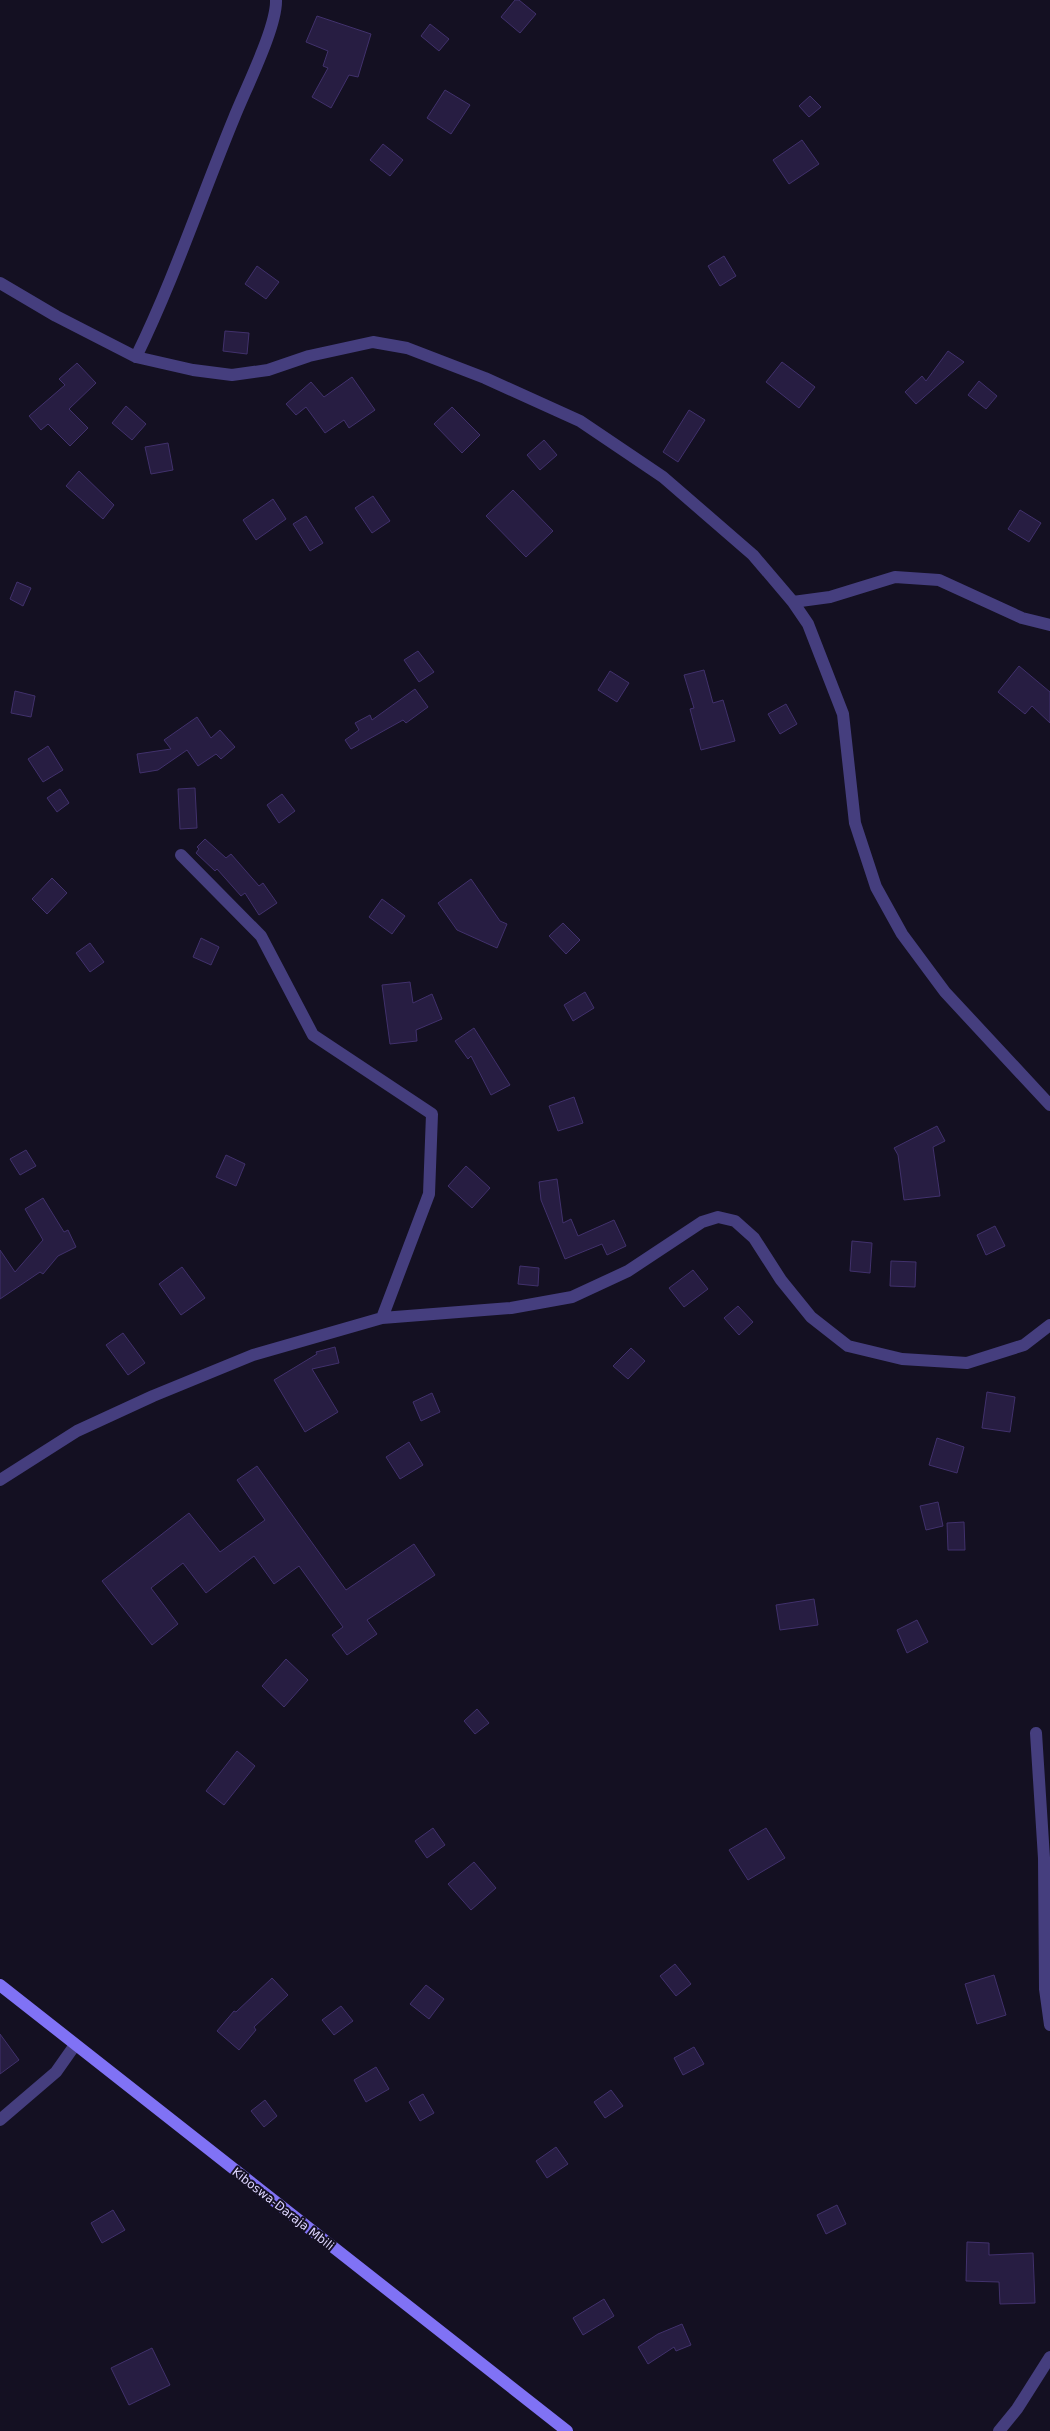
<svg xmlns="http://www.w3.org/2000/svg" width="1050" height="2431" font-family="'DejaVu Sans',sans-serif">
<style>
.building{fill:#271d42;stroke:#41316c}
.lines{fill:none;stroke-linecap:round;stroke-linejoin:round}
.street{stroke:#453e7e;stroke-width:12}
.secondary{stroke:#8072f5;stroke-width:12}
.labels{text-anchor:middle;stroke-width:4;stroke-linejoin:round;paint-order:stroke}
.street-label{font-size:12px;fill:#dcd4fc;stroke:#141022}
</style>
<rect width="100%" height="100%" fill="#141022"/>
<path class="building" d="M515 0H519L536 14 520 33 501 17Z
M317 16 371 34 358 77 349 75 331 108 312 97 328 68 323 66 328 51 306 42Z
M430 24 449 39 439 51 421 36Z
M445 90 470 105 451 134 427 118Z
M810 96 821 107 809 117 799 106Z
M802 140 819 164 789 184 773 160Z
M383 144 403 160 390 176 370 160Z
M724 256 736 276 720 286 708 266Z
M257 266 279 282 266 299 245 284Z
M225 331 249 333 247 354 223 351Z
M948 351 964 362 916 404 905 392 922 376 926 381Z
M782 362 815 387 799 408 766 382Z
M77 363 96 383 69 409 88 428 70 446 48 424 41 430 29 416 65 385 59 379Z
M352 377 375 410 349 428 344 420 325 433 306 407 296 415 286 404 311 382 324 397Z
M979 381 997 396 986 409 968 395Z
M126 406 146 424 132 440 112 423Z
M452 407 480 435 462 453 434 424Z
M689 410 705 420 678 462 663 452Z
M544 440 557 455 540 470 527 455Z
M168 443 173 470 151 474 145 447Z
M79 471 114 505 103 519 66 486Z
M513 490 553 531 526 557 486 516Z
M373 496 390 521 372 533 355 508Z
M273 499 286 519 256 540 243 520Z
M1020 510 1041 523 1029 542 1008 529Z
M306 516 323 543 310 551 293 524Z
M17 582 31 588 23 606 10 599Z
M418 651 434 672 419 682 404 660Z
M1019 666 1050 692V723L1032 706 1025 714 998 692Z
M704 670 713 703 723 700 735 741 701 750 690 709 694 708 684 675Z
M610 671 629 683 617 702 598 690Z
M415 689 428 707 406 723 403 720 351 749 345 740 359 730 355 723 370 715 372 720Z
M15 691 35 696 31 717 11 713Z
M786 704 797 724 780 734 768 714Z
M197 717 211 738 220 730 235 747 221 759 216 754 198 766 187 750 158 770 140 773 137 754 171 749 164 740Z
M48 746 63 770 43 782 28 759Z
M195 788 197 828 180 829 178 789Z
M60 789 69 803 57 812 47 798Z
M282 794 295 811 279 823 267 805Z
M205 839 226 858 231 854 259 886 263 883 277 903 259 915 245 893 241 896 217 869 215 871 196 853 199 849 197 847Z
M52 878 67 893 47 914 32 899Z
M471 879 500 921 507 924 497 948 457 930 438 903Z
M382 899 405 916 392 934 369 917Z
M563 923 580 940 566 954 549 936Z
M201 938 219 947 211 965 193 957Z
M90 943 104 962 90 972 76 953Z
M410 982 413 1003 432 994 442 1019 416 1030 417 1041 390 1044 382 985Z
M585 992 594 1008 573 1021 564 1005Z
M474 1028 510 1085 491 1095 471 1056 468 1059 455 1041Z
M574 1097 583 1123 558 1131 549 1106Z
M937 1126 945 1141 933 1147 940 1196 904 1200 898 1155 894 1148Z
M26 1150 36 1166 20 1175 10 1159Z
M226 1155 245 1164 236 1186 216 1177Z
M466 1166 490 1188 472 1208 448 1186Z
M557 1179 563 1223 571 1219 578 1236 614 1220 626 1246 607 1255 602 1244 565 1259 541 1200 539 1182Z
M43 1198 64 1232 68 1230 76 1247 58 1256 43 1274 40 1272 0 1299V1250L15 1272 43 1240 25 1209Z
M995 1226 1005 1246 986 1255 977 1235Z
M852 1241 872 1243 870 1273 850 1271Z
M891 1261 916 1262 915 1287 890 1286Z
M520 1266 539 1268 538 1286 518 1284Z
M182 1267 205 1298 181 1315 159 1284Z
M693 1270 708 1289 684 1307 669 1288Z
M738 1306 753 1322 739 1335 724 1318Z
M123 1333 145 1363 128 1375 106 1345Z
M335 1347 339 1363 312 1369 338 1412 305 1432 274 1380 317 1354 316 1352Z
M631 1348 645 1361 628 1379 613 1366Z
M987 1392 1015 1397 1010 1432 982 1428Z
M432 1393 440 1412 421 1421 413 1402Z
M937 1438 964 1447 957 1473 929 1465Z
M409 1442 423 1465 400 1479 386 1457Z
M257 1466 346 1590 414 1544 435 1575 367 1620 377 1634 347 1655 332 1635 343 1627 299 1566 274 1584 254 1556 206 1593 183 1563 151 1588 178 1624 152 1645 102 1581 189 1513 220 1552 265 1520 237 1480Z
M938 1502 943 1526 926 1530 920 1506Z
M964 1522 965 1550H948L947 1523Z
M814 1599 818 1625 780 1630 776 1605Z
M917 1620 928 1642 907 1653 897 1630Z
M286 1659 308 1680 284 1707 262 1686Z
M477 1709 489 1723 475 1734 464 1721Z
M237 1751 255 1766 224 1805 206 1791Z
M433 1828 445 1845 427 1858 415 1841Z
M766 1828 785 1858 748 1880 729 1850Z
M474 1862 496 1888 471 1910 448 1884Z
M675 1964 691 1984 676 1996 660 1976Z
M994 1975 1006 2015 977 2024 965 1984Z
M272 1978 288 1995 254 2027 256 2030 239 2050 217 2031 234 2011 236 2012Z
M426 1985 444 1999 429 2019 410 2004Z
M341 2006 353 2021 334 2035 322 2020Z
M0 2034 19 2060 0 2074Z
M694 2047 704 2064 683 2075 674 2058Z
M376 2067 389 2089 366 2102 354 2080Z
M611 2090 623 2106 605 2118 594 2102Z
M423 2094 434 2113 420 2121 409 2102Z
M265 2100 277 2116 264 2127 251 2111Z
M556 2147 568 2164 547 2178 536 2161Z
M837 2205 846 2224 826 2234 817 2215Z
M113 2210 125 2230 102 2243 91 2223Z
M967 2242 989 2243V2255L1033 2253 1035 2303 1000 2304 999 2282 966 2281Z
M604 2299 614 2316 583 2335 573 2318Z
M682 2324 691 2345 676 2351 674 2347 648 2364 638 2347 658 2334Z
M152 2348 170 2385 129 2405 111 2368Z"/>
<g class="lines">
<path class="street" d="M0 283 56 316 136 357 193 370 232 375 268 370 309 356 373 342 407 348 485 378 580 421 663 477 753 555 793 602 808 624 843 714 855 823 876 887 902 934 945 992 1050 1105
M136 357C174 279 201 198 234 118 245 90 277 27 276 0
M793 602 830 597 895 577 939 580 1022 618 1050 625
M181 855 261 936 313 1035 432 1114 429 1194 382 1318
M0 1480 77 1431 153 1396 253 1355 382 1318 511 1308 572 1297 628 1271 702 1222 718 1217 735 1221 754 1238 781 1280 811 1317 848 1346 902 1359 967 1363 1024 1345 1050 1325
M1036 1733 1044 1858 1045 1989 1050 2025
M0 2120 56 2072 75 2045
M999 2431 1017 2409 1050 2357"/>
<path class="secondary" d="M0 1985 567 2431"/>
</g>
<g class="labels">
<g class="street-label">
<text transform="translate(283 2209) rotate(38)" y="4">Kiboswa-Daraja Mbili</text>
</g>
</g>
</svg>
